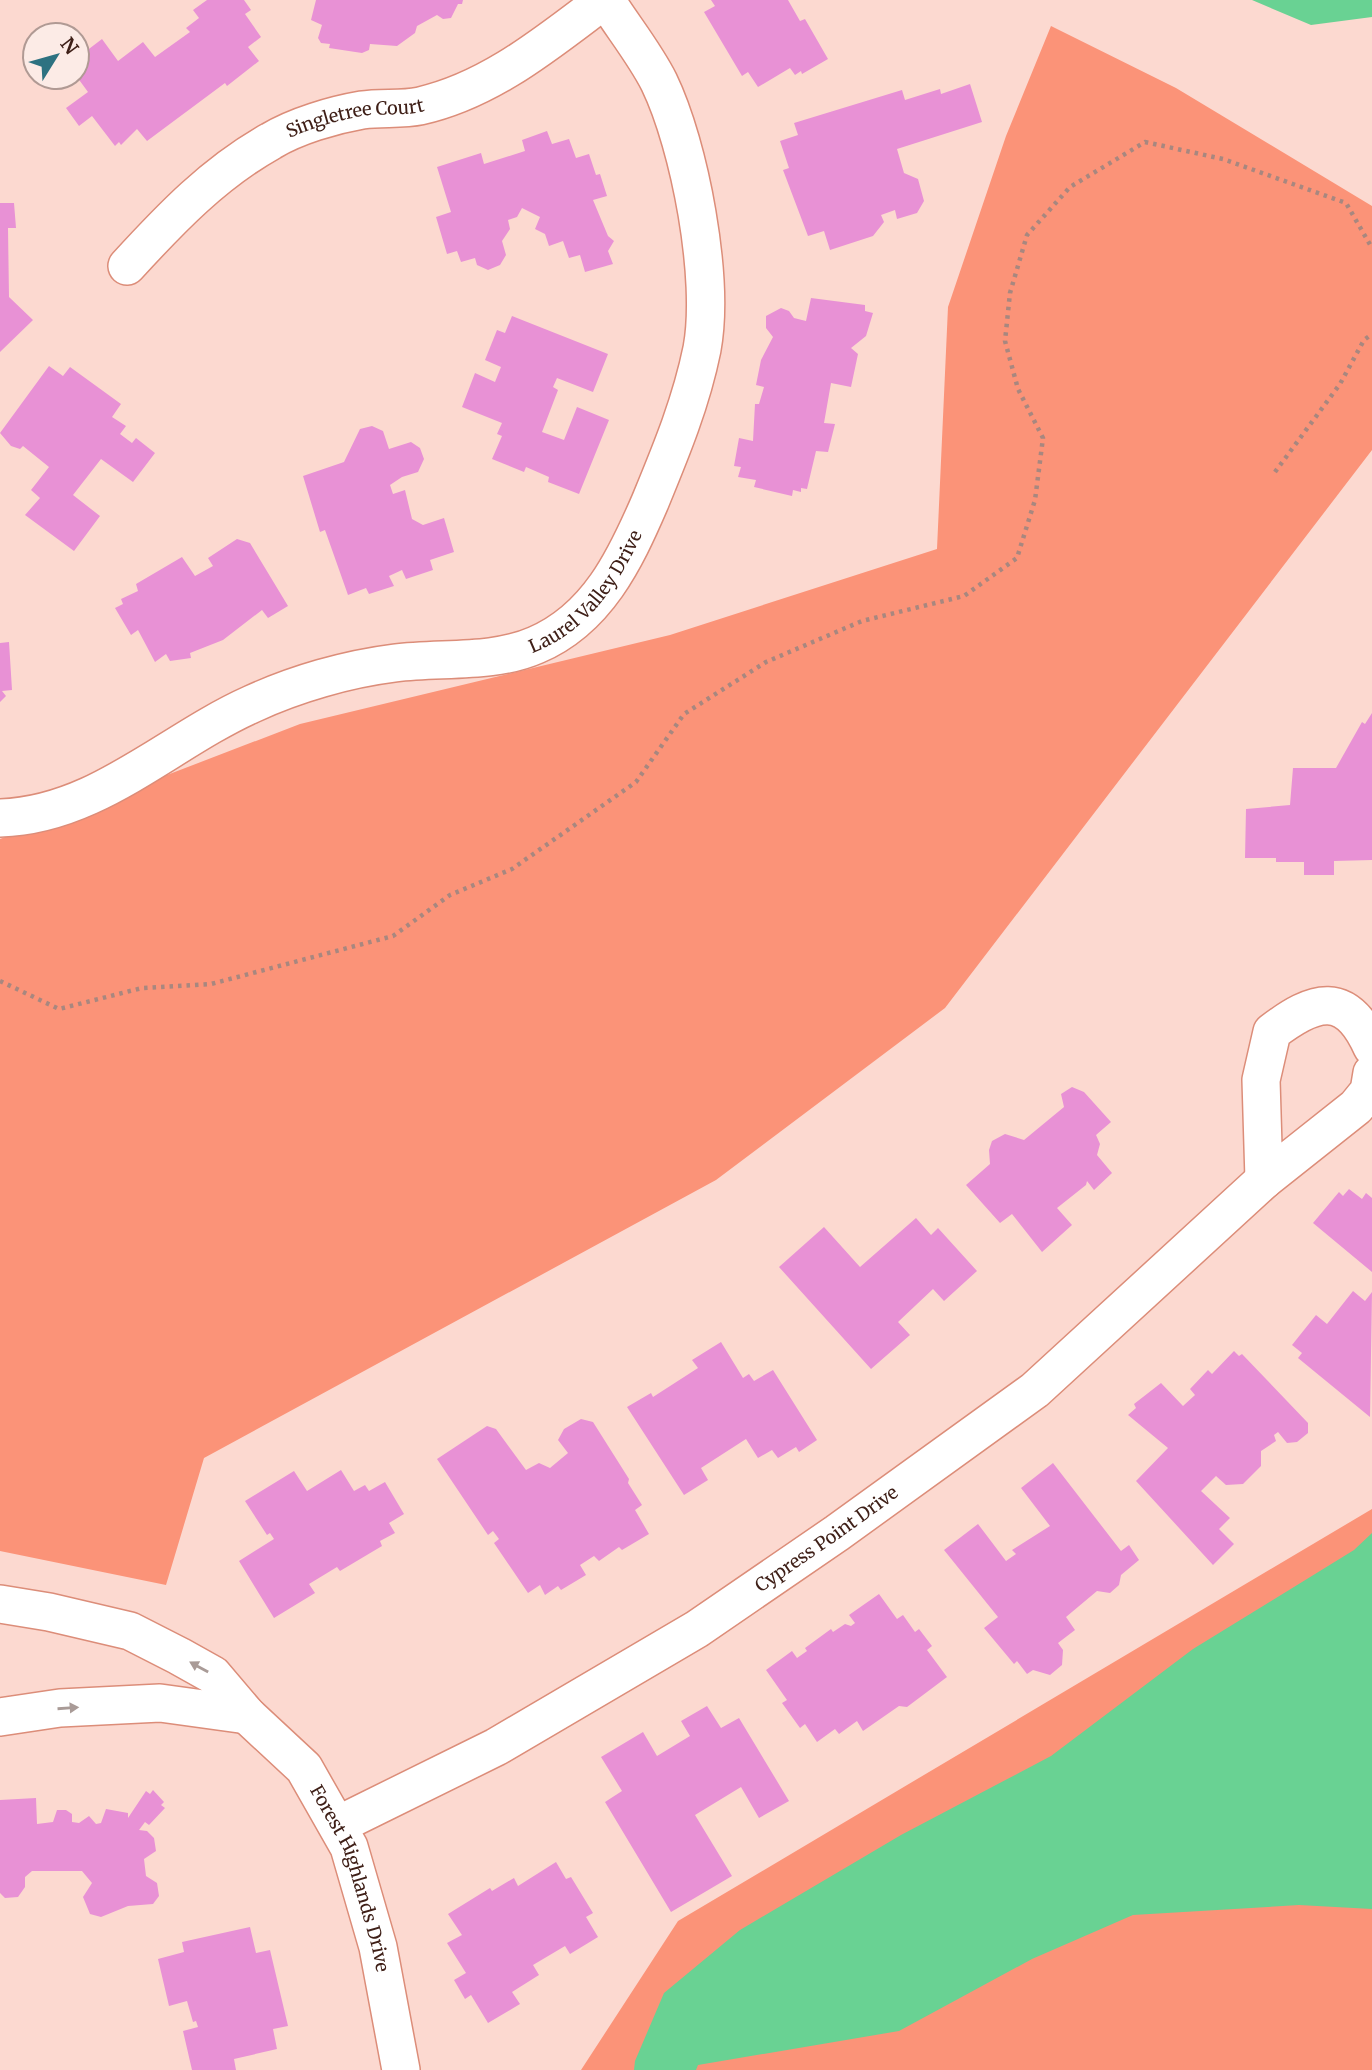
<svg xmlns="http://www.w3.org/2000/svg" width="1372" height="2070" font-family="Merriweather,serif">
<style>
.green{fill:#fb9378}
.water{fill:#69d293}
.building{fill:#e891d5}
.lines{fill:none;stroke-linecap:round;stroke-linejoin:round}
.street-casing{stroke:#dc8d79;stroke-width:40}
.path{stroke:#a8877f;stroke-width:4.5;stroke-dasharray:3.5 5;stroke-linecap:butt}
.street{stroke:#fff;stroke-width:37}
.oneway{fill:#a99b97}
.labels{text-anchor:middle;stroke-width:6;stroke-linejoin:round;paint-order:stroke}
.street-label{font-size:18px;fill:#3f2018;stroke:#fcebe6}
</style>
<rect width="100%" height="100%" fill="#fcd9d0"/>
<path class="green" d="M1051 26 1176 88 1372 206V450L945 1008 716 1180 204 1458 166 1585 0 1551V839L300 724 670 635 937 549 948 307 1006 136Z
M1372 1509V2070H581L678 1921Z"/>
<path class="water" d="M1252 0H1372V17L1311 25Z
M1372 1533V1909L1299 1905 1133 1915 1032 1959 899 2031 698 2065 696 2070H634L635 2061 664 1993 740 1930 901 1835 1051 1756 1193 1649 1354 1550Z"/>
<path class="building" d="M207 0H244L251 10 245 14 261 37 248 47 259 61 227 86 225 83 147 141 137 129 121 145 119 142 115 146 92 116 79 126 66 108 88 92 77 77V58L102 39 118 61 143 42 155 57 190 32 186 28 199 18 193 10Z
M316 0H463L462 4H458L451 18 443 19 437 15 417 26 415 33 397 46 370 44 369 50 362 53 329 48 330 44 321 43 318 38 322 25 311 20Z
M711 0H788L800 21 805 19 828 59 802 74 801 71 795 75 790 68 758 87 748 72 742 76 704 12 715 6Z
M970 84 982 122 897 149 904 173 918 179 924 201 917 213 897 219 895 210 881 215 884 222 873 236 830 250 824 231 808 236 783 170 789 168 780 141 798 135 794 123 902 90 905 100 940 89 941 94Z
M547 131 552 144 569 139 576 158 589 154 596 175 600 174 607 196 593 200 608 236 614 241 608 251 613 264 585 272 580 255 569 258 563 241 549 246 545 234 535 229 540 217 522 208 517 217 508 220 510 229 502 241 506 255 500 265 488 270 477 265 475 258 461 262 457 251 447 254 436 217 451 212 437 167 481 153 484 164 525 151 522 140Z
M0 203H14L16 228H8L9 297 33 320 0 352Z
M811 298 865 305V311L873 313 866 336 851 348 858 354 851 387 831 383 824 423 835 424 828 452 816 451 807 489 801 488V492L793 490 792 496 754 487 756 480 738 477 741 467 734 466 739 438 753 441 755 404H759L764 387 756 385 761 360 773 337 766 328V316L781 308 789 311 794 318 806 321Z
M512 316 608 354 593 392 557 378 553 387 558 390 542 432 564 440 577 407 609 420 579 494 548 482 549 477 526 467 524 472 492 459 502 436 497 434 502 423 462 407 475 373 495 382 501 367 485 360 497 330 505 333Z
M49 366 63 376 70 367 121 404 112 417 126 426 120 434 132 443 136 438 155 453 133 482 101 459 73 495 100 516 74 551 25 515 40 498 31 490 49 467 23 446 20 449 11 446 0 433Z
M372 426 383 431 389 449 411 442 420 448 424 459 418 472 402 477 390 485 393 494 405 490 412 519 423 525 444 518 454 552 430 560 433 570 406 579 402 570 389 576 394 586 369 594 366 588 348 595 325 530 320 532 303 476 344 462 360 429Z
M237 539 250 543 288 606 268 618 262 610 223 640 190 653 191 658 170 661 166 654 155 662 138 630 131 635 115 608 123 604 121 599 138 591 136 584 182 557 195 576 213 566 208 558Z
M9 642 12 690 2 691 6 696 0 702V643Z
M1372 713V860L1334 861V875H1304V862H1276V858H1245L1246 809 1290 805 1293 768H1336L1362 722 1365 724Z
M1072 1087 1084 1092 1111 1122 1096 1135 1100 1144 1097 1155 1112 1173 1094 1190 1087 1181 1086 1185 1057 1208 1072 1225 1042 1252 1012 1214 1000 1223 966 1185 990 1164 989 1150 992 1141 1005 1134 1024 1140 1064 1107 1061 1094Z
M1349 1189 1362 1199 1366 1193 1372 1198V1272L1313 1223 1339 1192 1343 1196Z
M916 1218 931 1235 938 1228 977 1271 944 1301 933 1289 898 1322 910 1335 871 1369 779 1267 824 1227 860 1267Z
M1353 1291 1365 1301 1372 1292 1370 1417 1298 1358 1302 1353 1292 1345 1316 1315 1327 1324Z
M721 1342 743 1378 749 1374 754 1381 773 1370 817 1440 799 1452 796 1447 778 1458 772 1450 758 1458 746 1439 701 1468 708 1480 684 1495 627 1407 651 1393 653 1397 698 1368 692 1360Z
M1234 1351 1239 1356 1242 1354 1308 1423V1433L1297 1442 1287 1443 1278 1432 1274 1435 1276 1441 1261 1451V1466L1243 1484 1226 1485 1216 1476 1201 1491 1230 1518 1219 1529 1234 1544 1213 1565 1136 1481 1168 1448 1128 1415 1136 1408 1134 1404 1161 1383 1183 1406 1195 1395 1190 1389 1208 1370 1212 1374Z
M581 1419 593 1422 629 1479 628 1483 642 1505 635 1510 649 1534 622 1550 619 1547 599 1561 594 1556 580 1565 586 1575 561 1590 558 1586 545 1595 540 1585 528 1593 494 1543 499 1539 493 1531 488 1535 437 1459 487 1426 496 1429 526 1470 539 1463 550 1468 568 1453 558 1440 564 1429Z
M1053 1463 1121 1551 1129 1545 1139 1560 1121 1575 1119 1585 1110 1593 1097 1591 1066 1617 1075 1630 1058 1643 1063 1650 1062 1665 1050 1675 1033 1670 1027 1674 1017 1661 1014 1664 984 1628 998 1617 944 1550 978 1524 1006 1561 1016 1554 1012 1550 1050 1526 1021 1488Z
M341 1470 354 1491 365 1485 369 1491 385 1482 404 1514 389 1523 395 1533 380 1541 382 1546 340 1571 337 1567 309 1584 315 1593 274 1618 239 1561 274 1539 270 1533 267 1535 245 1501 294 1471 307 1491Z
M879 1594 897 1619 903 1615 915 1632 919 1629 932 1646 927 1650 947 1677 907 1707 899 1706 863 1731 857 1721 839 1734 835 1729 817 1742 805 1724 800 1728 782 1703 787 1700 766 1670 792 1651 797 1658 807 1651 805 1648 831 1629 833 1632 845 1624 851 1626 855 1623 849 1615Z
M707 1706 721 1728 739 1718 789 1801 759 1818 741 1787 695 1815 732 1876 671 1912 605 1802 622 1791 601 1757 643 1732 657 1756 690 1736 681 1721Z
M153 1790 164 1802 161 1805 165 1808 149 1825 145 1822 139 1830 147 1831 154 1838 156 1851 144 1859 146 1876 157 1883 159 1896 153 1904 128 1906 101 1917 90 1914 83 1897 92 1883 82 1871H32L25 1877V1887L18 1897 5 1898 0 1893V1800L36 1798 37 1824 53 1822 57 1810H66L72 1814V1822L79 1823 89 1816 96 1824 101 1823 106 1809 128 1813V1818L146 1791 150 1794Z
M556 1862 566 1879 571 1877 593 1913 586 1917 598 1937 570 1954 565 1946 533 1965 539 1975 512 1992 520 2004 488 2023 471 1995 465 1999 454 1980 466 1973 447 1943 462 1935 448 1914 490 1888 492 1891 514 1878 518 1886Z
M250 1927 256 1953 270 1950 288 2026 273 2029 277 2049 234 2059 236 2070H192L183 2031 198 2027 196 2021 193 2022 187 2001 169 2006 158 1959 184 1952 182 1942Z"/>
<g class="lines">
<defs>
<g id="street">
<path id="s1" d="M127 266C171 218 214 173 271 141 296 126 333 115 362 110 381 107 401 110 420 106 491 90 548 42 604 0"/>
<path id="s2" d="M0 818C97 815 167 742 252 704 295 684 347 669 395 663 441 657 493 664 536 645 597 619 625 560 650 502 671 451 691 403 702 349 715 279 690 146 659 82 645 54 623 27 606 0"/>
<path d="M1372 1047C1346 989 1314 1000 1272 1032L1261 1080 1264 1180 1356 1107 1369 1091 1372 1073"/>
<path id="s3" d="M0 1604 49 1612 130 1631 179 1656 213 1675 247 1715 304 1768 349 1847 378 1947 401 2070"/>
<path d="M0 1717 60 1708 160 1703 247 1715"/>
<path id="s4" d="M338 1825 496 1747 697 1629 837 1533 1035 1390 1264 1180"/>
</g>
</defs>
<use href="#street" class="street-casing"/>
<path class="path" d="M1275 472 1340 384 1364 340 1372 334
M0 981 59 1009 142 988 211 984 393 936 450 895 512 869 636 782 684 714 766 662 862 621 964 596 1017 558 1035 500 1043 438 1018 389 1005 341 1010 293 1027 235 1070 187 1145 142 1223 159 1346 203 1372 248"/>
<use href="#street" class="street"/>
</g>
<defs><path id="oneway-solid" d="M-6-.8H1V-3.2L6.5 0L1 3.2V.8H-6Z" transform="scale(1.75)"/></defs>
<g class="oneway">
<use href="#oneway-solid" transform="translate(199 1667) rotate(-151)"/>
<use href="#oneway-solid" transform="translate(68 1708) rotate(-4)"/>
</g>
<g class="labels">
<g class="street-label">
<text dy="6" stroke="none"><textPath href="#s1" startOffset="280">Singletree Court</textPath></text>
<text dy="6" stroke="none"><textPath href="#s2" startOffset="646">Laurel Valley Drive</textPath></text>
<text dy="6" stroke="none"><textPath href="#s4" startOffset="567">Cypress Point Drive</textPath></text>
<text dy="6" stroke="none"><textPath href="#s3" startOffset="478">Forest Highlands Drive</textPath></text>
</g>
</g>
<g transform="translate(56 56) rotate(53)"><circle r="33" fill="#fcebe6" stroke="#b09a94" stroke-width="2"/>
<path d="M0-5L12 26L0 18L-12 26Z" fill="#2d7281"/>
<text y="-10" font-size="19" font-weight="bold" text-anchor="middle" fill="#3f2018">N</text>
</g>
</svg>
